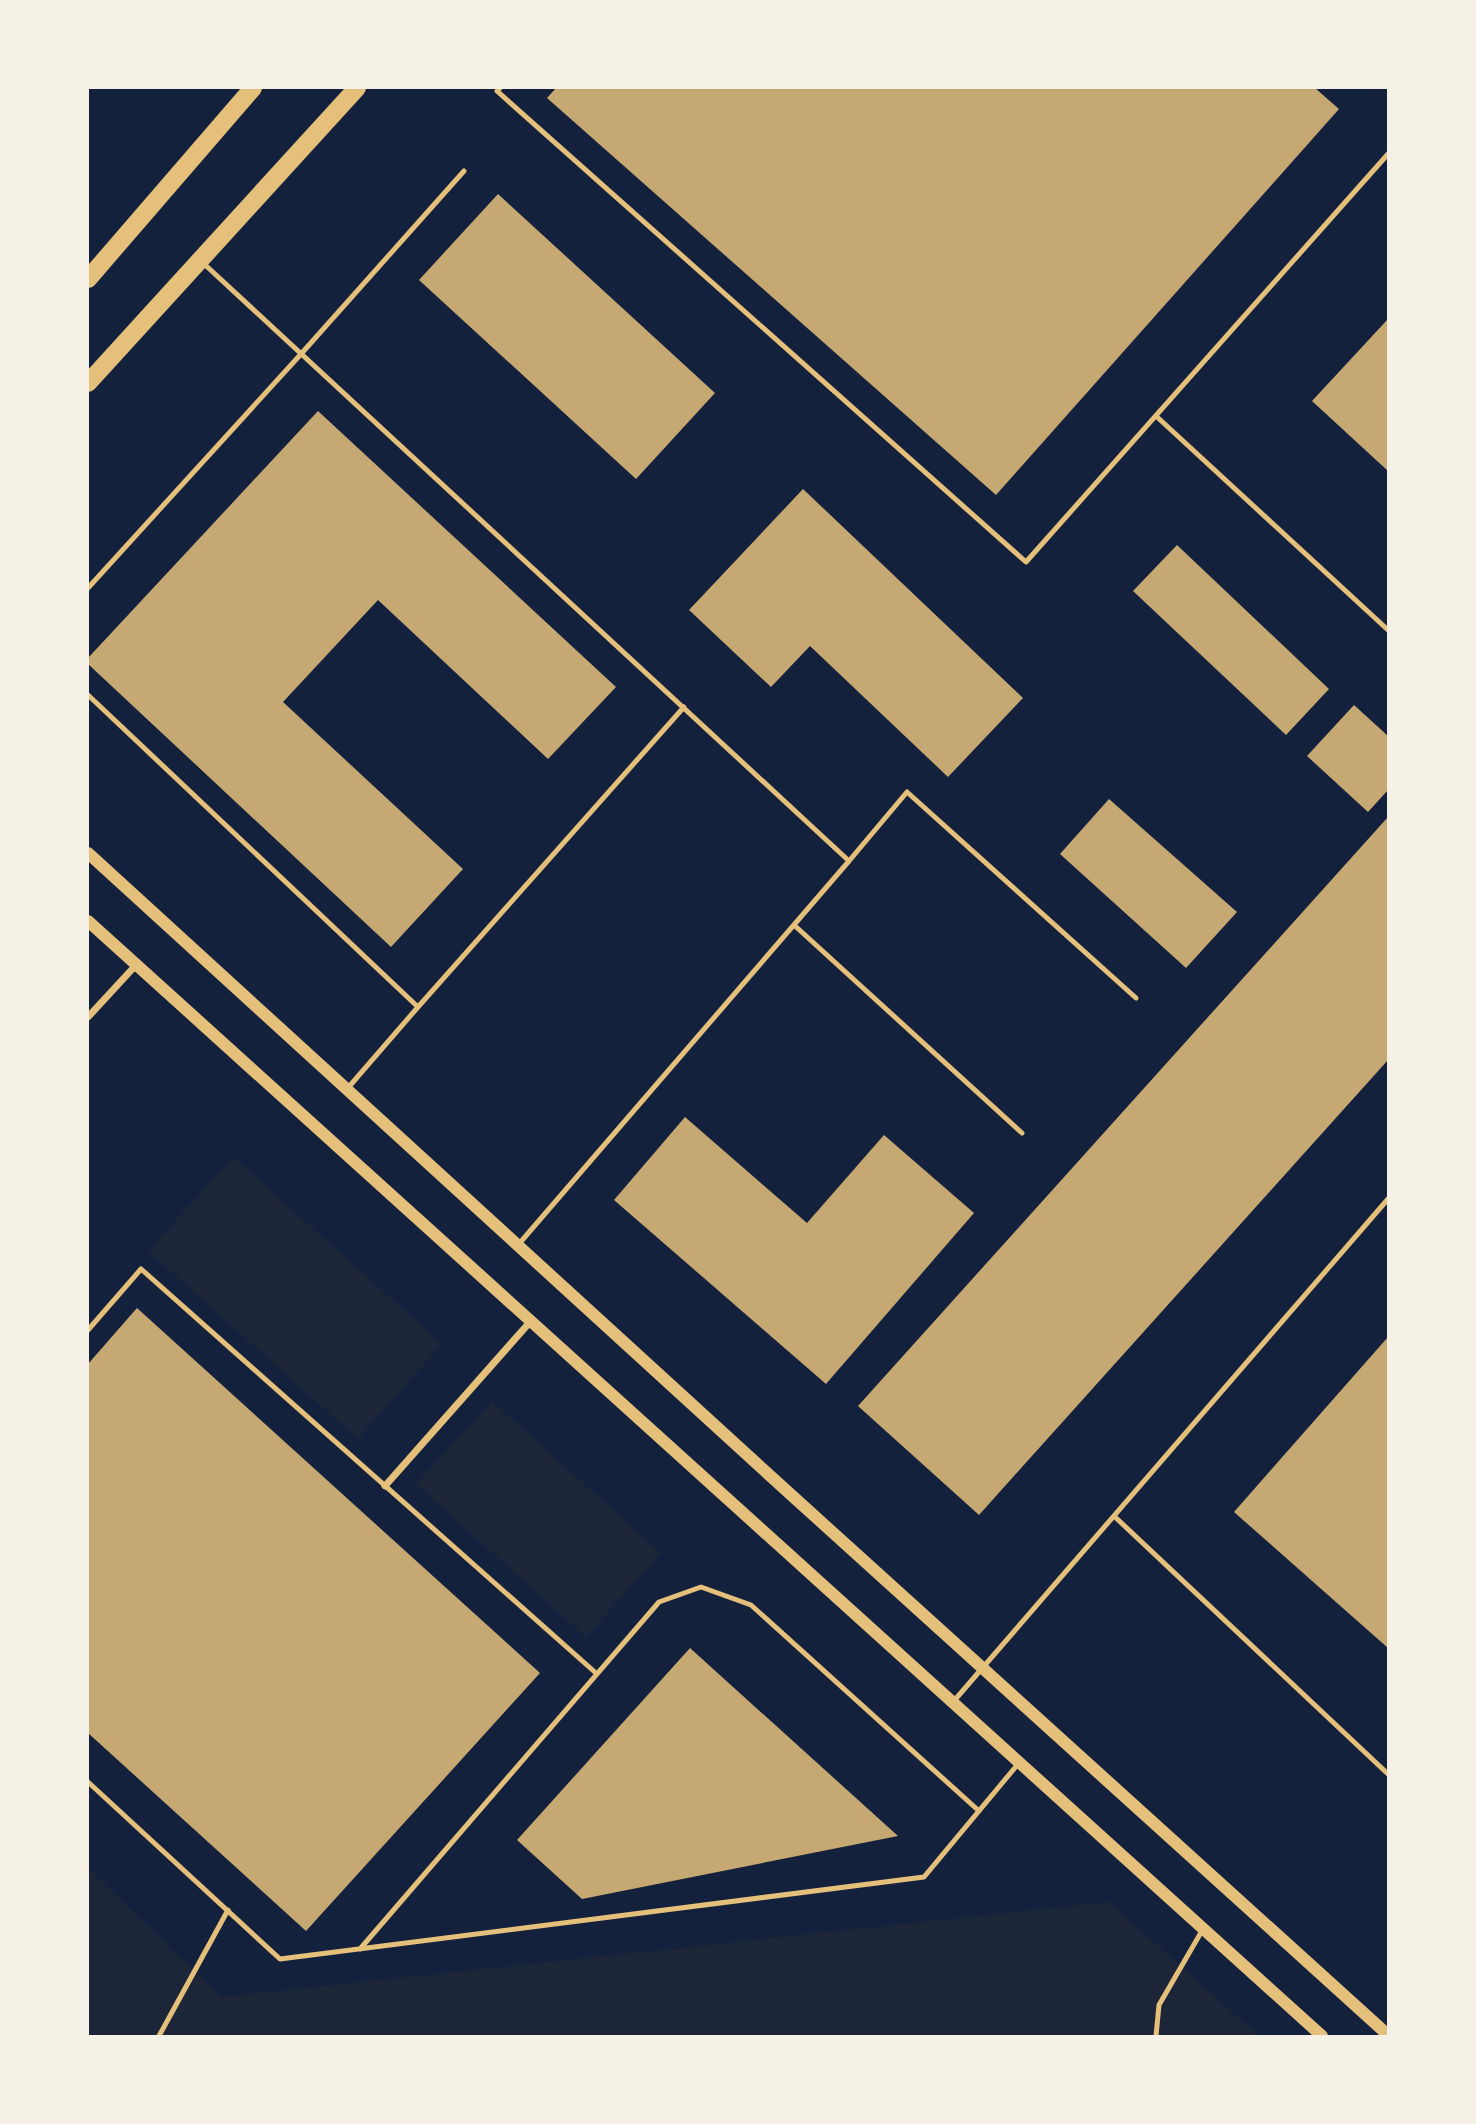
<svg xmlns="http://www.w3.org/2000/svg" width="1476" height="2124" font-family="Georgia,serif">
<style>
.green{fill:#1d2539}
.building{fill:#c6a872}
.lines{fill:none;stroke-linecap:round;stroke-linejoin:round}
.service{stroke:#e5c07b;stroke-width:5}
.minor{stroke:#e5c07b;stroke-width:7}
.tertiary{stroke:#e5c07b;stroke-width:12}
.primary{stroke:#e5c07b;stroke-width:18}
</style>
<rect width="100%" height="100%" fill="#14213d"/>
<path class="green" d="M233 1157 442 1344 358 1439 148 1251Z
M492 1401 661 1553 586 1637 416 1484Z
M88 1868 221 1997 1109 1902 1259 2036H88Z"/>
<path class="building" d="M556 88H1315L1339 109 996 495 547 98Z
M498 194 715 393 636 479 419 280Z
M1388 319V471L1312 401Z
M318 411 616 687 548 759 378 600 283 702 463 869 391 947 88 664V658Z
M803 489 1023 698 948 777 810 646 771 687 689 610Z
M1177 545 1329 689 1286 735 1133 591Z
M1354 705 1388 736V790L1368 812 1307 756Z
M1109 799 1237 912 1186 968 1060 854Z
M1388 817V1060L979 1515 858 1406Z
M685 1117 807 1223 884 1135 974 1213 826 1384 614 1200Z
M137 1308 540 1673 306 1931 88 1733V1364Z
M1388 1337V1648L1234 1512Z
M690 1648 898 1836 582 1899 517 1840Z"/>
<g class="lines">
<path class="service" d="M500 88 497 91 1026 562 1388 154
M202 262 849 861 518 1245
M1156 416 1388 630
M88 588 301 354 464 171
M88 695 418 1007 347 1089
M849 861 907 792 1136 998
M794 925 1022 1133
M418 1007 684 707
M88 1330 141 1269 597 1674
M1114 1516 1388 1774
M953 1702 1388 1199
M88 1782 280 1959 924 1877 1018 1764
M360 1949 659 1602 701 1587 751 1605 979 1811
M159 2036 228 1910
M1156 2036 1159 2005 1203 1929"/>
<path class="minor" d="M88 1017 136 965
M385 1486 530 1322"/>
<path class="tertiary" d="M88 853 788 1492 1388 2035
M88 921 1322 2036"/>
<path class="primary" d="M88 279 253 88
M88 383 357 88"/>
</g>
<rect width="1476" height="2124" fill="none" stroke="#f6f1e7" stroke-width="178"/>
</svg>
